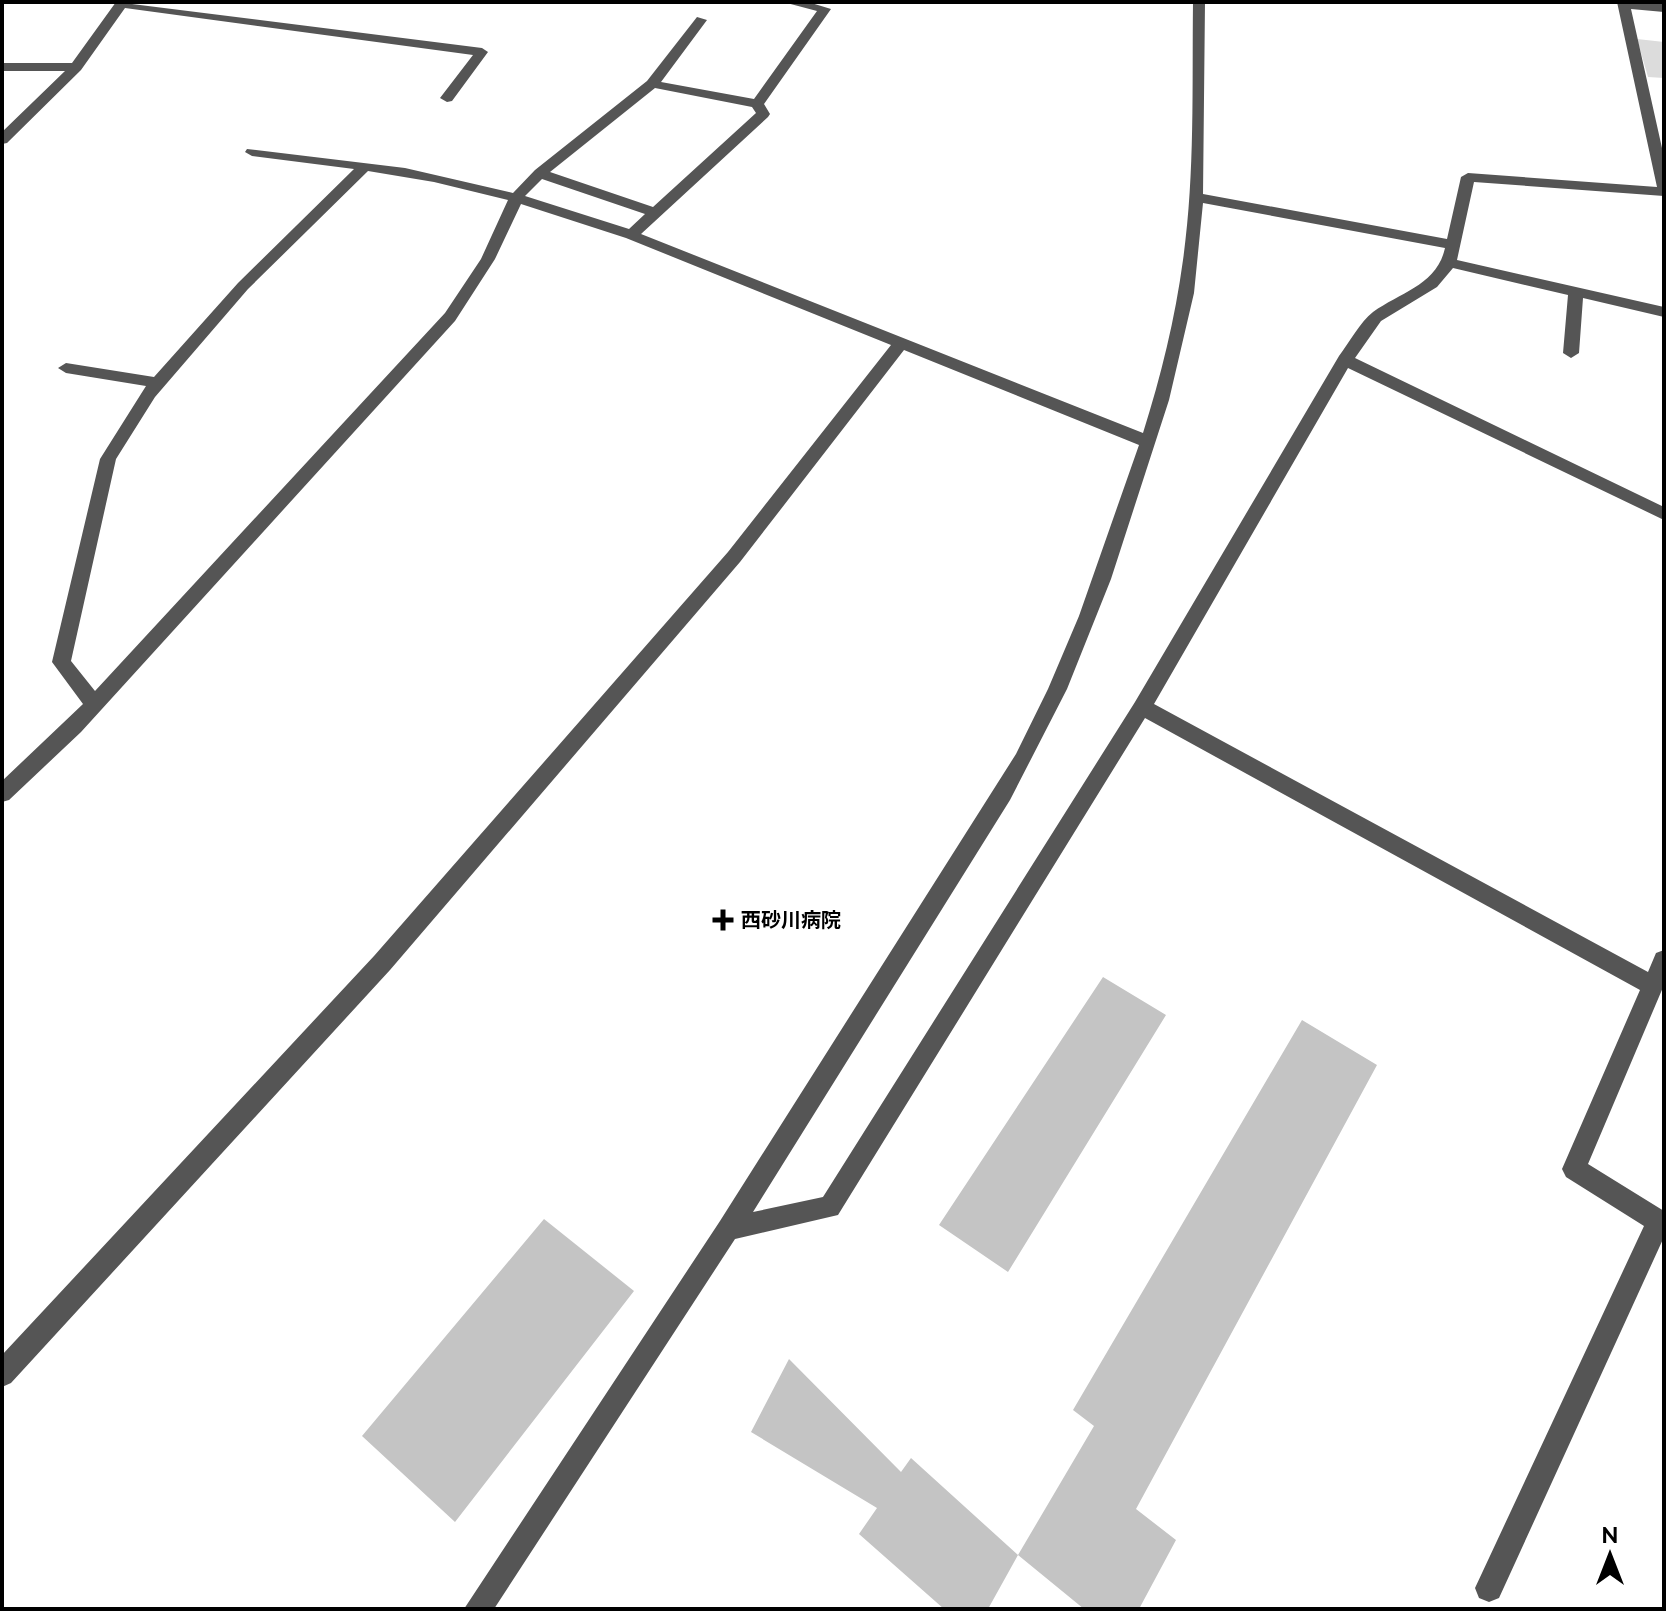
<svg xmlns="http://www.w3.org/2000/svg" width="1666" height="1611" font-family="Raleway,'Noto Sans JP',sans-serif">
<style>
.green{fill:#dcdcdc}
.building{fill:#c4c4c4}
.lines{fill:none;stroke-linecap:round;stroke-linejoin:round}
.minor{fill:#555;fill-rule:evenodd}
.poi-dot{fill:#000;stroke:#fff;stroke-width:3}
.labels{text-anchor:middle;stroke-width:7;stroke-linejoin:round;paint-order:stroke}
.poi-label{font-size:20px;font-weight:bold;fill:#000;stroke:#fff;text-anchor:start}
</style>
<rect width="100%" height="100%" fill="#fff"/>
<path class="green" d="M1637 39 1664 42V78L1648 77Z"/>
<path class="building" d="M1103 977 1166 1015 1008 1272 939 1225Z
M1302 1020 1377 1065 1136 1509 1176 1540 1139 1609H1084L1018 1555 1094 1426 1073 1410Z
M544 1219 634 1291 455 1522 362 1436Z
M789 1359 901 1472 911 1458 1018 1555 988 1609H944L859 1534 877 1508 751 1432Z"/>
<g class="lines">
<path class="minor" d="M116 2 482 48 488 52 452 101 447 102 440 98 473 55 125 8 81 70 7 143 2 144V132L65 71H2V63H72Z
M783 2H808L831 9 764 104 770 114 768 117 641 234 1143 433C1161 376 1175 319 1183 260 1195 175 1192 88 1193 2H1205L1203 194 1447 239 1461 177 1468 173 1657 187 1617 2 1664 4V12L1631 9 1664 157V196L1474 182 1457 260 1664 307V317L1583 298 1579 353 1571 358 1563 353 1568 295 1453 268 1437 287 1381 321 1355 358 1664 507V520L1348 368 1154 704 1648 972 1656 953 1664 950V985L1588 1164 1664 1211V1237L1499 1598 1489 1602 1479 1598 1475 1588 1644 1226 1566 1177 1562 1169 1640 990 1145 718 838 1215 735 1239 494 1609H464L720 1221 1016 754 1048 689 1079 616 1139 445 904 350 740 562 390 970 11 1383 2 1387V1355L374 956 728 552 891 345 626 238 521 204 495 259 455 321 81 732 9 800 2 802V781L83 704 52 662 100 459 146 386 66 373 58 368 66 363 154 377 238 283 354 169 252 156 245 152 247 149 405 168 513 193 535 170 647 81 697 17 707 20 661 82 754 99 817 11ZM655 88 752 107 756 113 653 207 550 172ZM368 171 434 182 508 200 481 259 445 313 95 691 71 661 116 459 155 397 248 289ZM542 179 645 214 629 229 525 196ZM1203 203 1445 248C1437 285 1401 292 1373 312 1360 322 1349 343 1339 356L1135 702 823 1197 753 1212 1010 800 1067 689 1111 579 1169 400 1194 293Z"/>
</g>
<path class="poi-dot" d="M719 908h8v8h8v8h-8v8h-8v-8h-8v-8h8z"/>
<g class="labels">
<g class="poi-label">
<text x="741" y="927">西砂川病院</text>
</g>
</g>
<rect width="1666" height="1611" fill="none" stroke="#000000" stroke-width="8"/>
<g transform="translate(1610 1555)" stroke="#ffffff" stroke-width="6" paint-order="stroke">
<path d="M0-6L14 30L0 20L-14 30Z" fill="#000000"/>
<text y="-12" font-size="22" font-weight="bold" text-anchor="middle" fill="#000000">N</text>
</g>
</svg>
